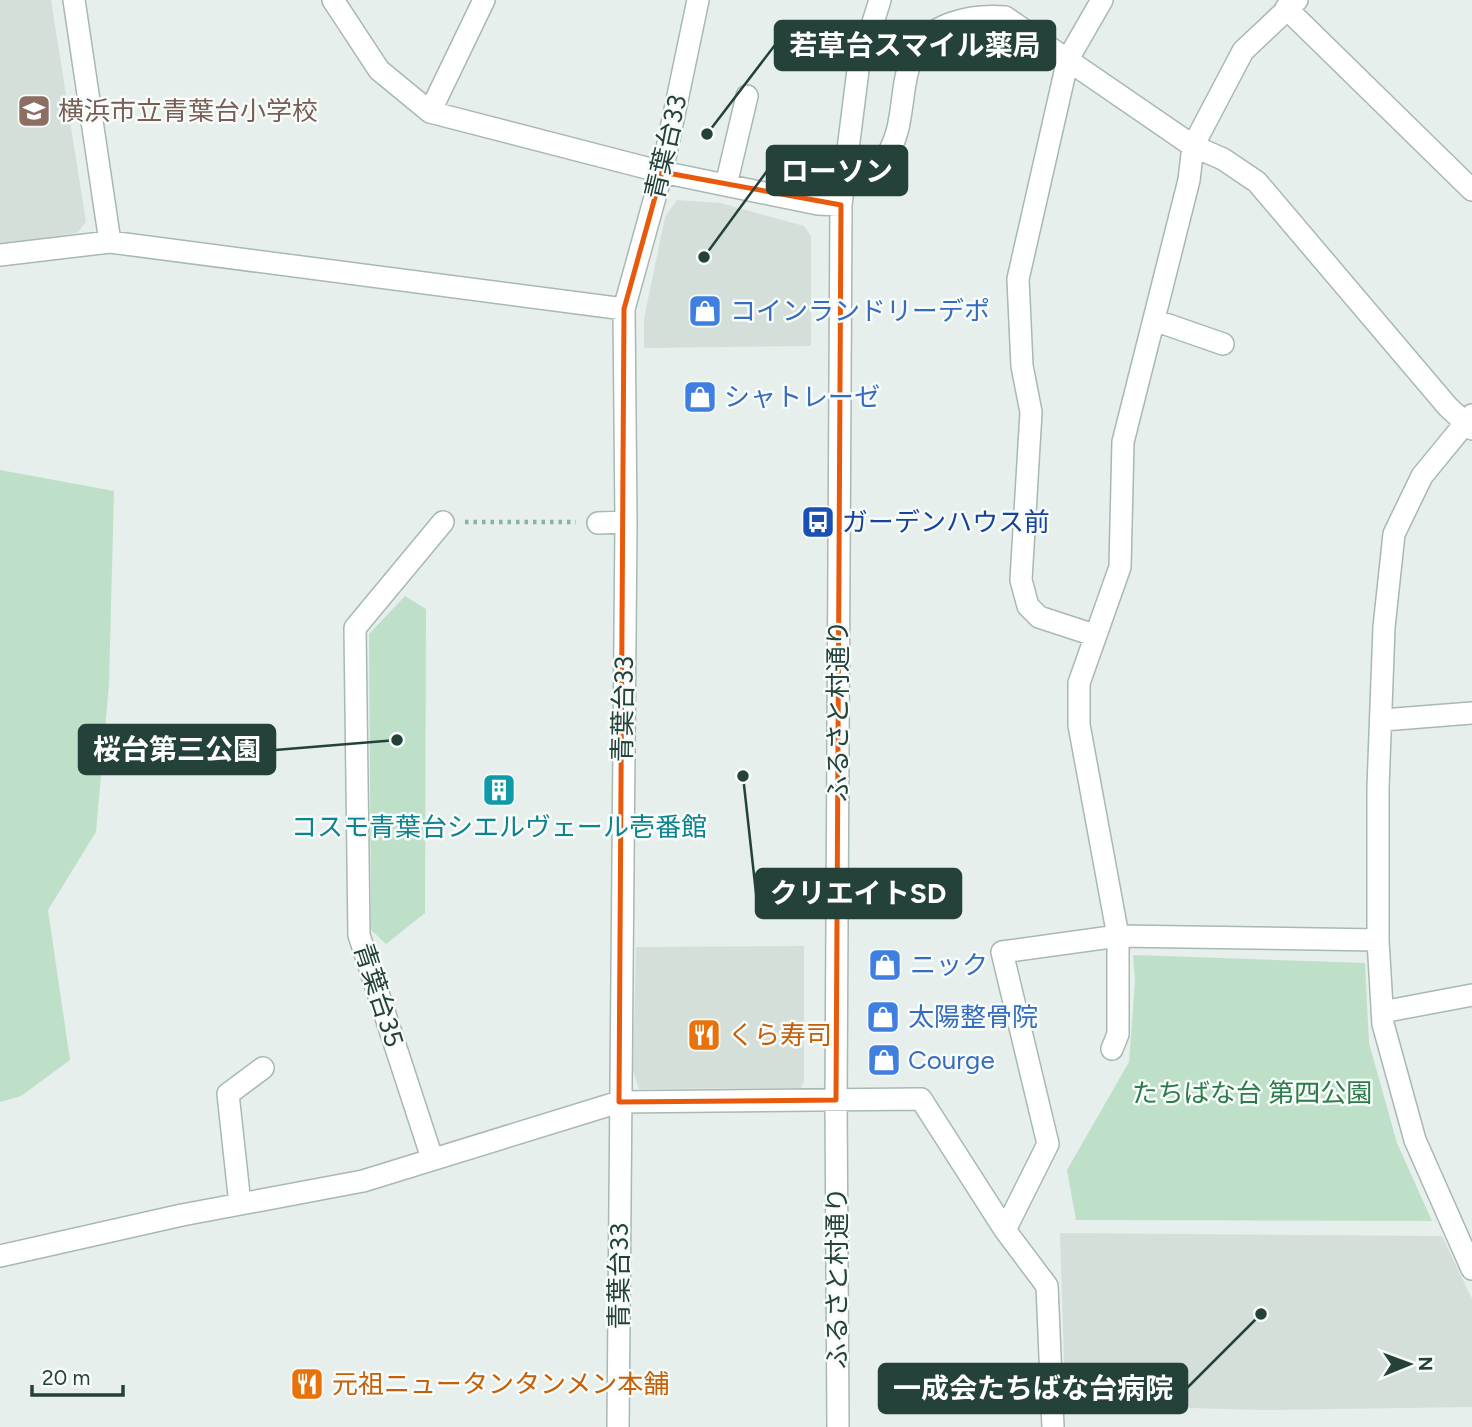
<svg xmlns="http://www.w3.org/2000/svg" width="1472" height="1427" font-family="Figtree,'Noto Sans JP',sans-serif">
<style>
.built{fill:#d4dfda}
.green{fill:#bfe0c8}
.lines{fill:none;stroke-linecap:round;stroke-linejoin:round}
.minor-casing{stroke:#a8b8b2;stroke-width:24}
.path{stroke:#86b3a5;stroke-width:4.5;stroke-dasharray:3.5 5;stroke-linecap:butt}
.minor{stroke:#fff;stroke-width:21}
.marked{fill:none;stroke:#e8590c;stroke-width:5;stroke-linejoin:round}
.labels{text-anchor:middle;stroke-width:5;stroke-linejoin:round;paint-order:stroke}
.education-label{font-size:26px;fill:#785e54;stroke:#f7fbf9;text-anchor:start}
.street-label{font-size:26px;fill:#24423a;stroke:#f7fbf9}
.shop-label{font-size:26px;fill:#366cbe;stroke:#f7fbf9;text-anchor:start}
.transit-label{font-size:26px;fill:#164399;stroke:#f7fbf9;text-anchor:start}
.culture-label{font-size:26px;fill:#0d838f;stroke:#f7fbf9}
.food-label{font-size:26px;fill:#c56008;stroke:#f7fbf9;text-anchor:start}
.park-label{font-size:26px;fill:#2d7a4b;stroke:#f7fbf9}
.leader{fill:none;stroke:#24423a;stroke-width:2.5}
.callout-dot{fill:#24423a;stroke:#f7fbf9;stroke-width:2.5}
.callout{fill:#24423a;stroke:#24423a;stroke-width:2.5}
.callout-label{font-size:28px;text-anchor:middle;font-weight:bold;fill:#fff}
</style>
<rect width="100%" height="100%" fill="#e6efeb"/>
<path class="built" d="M0 0H51L86 222 77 233 0 244Z
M677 200 720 203 804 226 811 236V346L644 348V319L665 217Z
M804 946V1081L801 1088 639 1089 633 1070 636 947Z
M1060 1233 1442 1236 1472 1299V1407L1262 1410 1153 1407 1079 1412 1065 1394Z"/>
<path class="green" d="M0 470 114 491 109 684 96 832 48 910 70 1060 21 1096 0 1102Z
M405 596 426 609 425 913 386 944 371 930 369 634Z
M1133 955 1365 963 1369 1043 1397 1143 1432 1221 1076 1220 1067 1170 1129 1062 1135 982Z"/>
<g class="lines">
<defs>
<path id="minor" d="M74 0 110 242
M333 0 379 70 430 112 662 172 818 204 841 205
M1297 0 1243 51 1193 146 1189 180 1123 442 1120 567 1079 683V725L1118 936 1378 940 1383 1024 1415 1140 1472 1269
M1286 8 1472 190
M430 112 484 0
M845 168 884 160C907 127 898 91 912 57 927 23 972 14 1005 17L1193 146 1223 159 1257 182 1448 407 1472 429
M726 185 747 96
M0 255 110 242 624 309
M1154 320 1223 344
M598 523 626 522
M1094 635 1039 617 1028 606 1021 580 1031 412 1022 366 1018 279 1068 59 1102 0
M1383 720 1472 713
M1378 940V788L1384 627 1394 534 1422 476 1472 415
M1382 1012 1472 995
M432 1158 359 935 355 628 443 522
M240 1204 228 1094 263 1068
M0 1256 182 1215 363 1181 619 1102 921 1099 1005 1230
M618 1427 626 522 624 309 662 172 698 0
M838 1427 836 1100 841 205 858 70 880 0
M1053 1427 1047 1286 1005 1230 1048 1144 1002 952 1118 936V1034L1112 1049"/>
</defs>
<use href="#minor" class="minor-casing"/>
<path class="path" d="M465 522H576"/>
<use href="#minor" class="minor"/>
</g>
<path class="marked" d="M662 172 841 205 836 1100 619 1102 624 309Z"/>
<defs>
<symbol id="school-square" viewBox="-11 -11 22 22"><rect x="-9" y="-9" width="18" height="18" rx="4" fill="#8d6e63" stroke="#f7fbf9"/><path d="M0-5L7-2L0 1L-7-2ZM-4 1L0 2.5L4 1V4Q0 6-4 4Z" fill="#fff"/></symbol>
<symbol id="shop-square" viewBox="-11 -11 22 22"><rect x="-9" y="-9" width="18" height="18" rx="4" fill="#3f7fe0" stroke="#f7fbf9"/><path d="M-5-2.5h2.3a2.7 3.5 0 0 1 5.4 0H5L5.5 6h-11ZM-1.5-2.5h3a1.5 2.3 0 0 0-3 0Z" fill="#fff"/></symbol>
<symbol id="bus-square" viewBox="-11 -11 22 22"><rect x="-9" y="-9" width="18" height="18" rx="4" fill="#1a4fb4" stroke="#f7fbf9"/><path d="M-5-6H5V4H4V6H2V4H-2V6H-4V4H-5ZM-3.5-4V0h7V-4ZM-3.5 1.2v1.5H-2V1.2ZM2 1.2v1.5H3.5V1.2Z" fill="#fff"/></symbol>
<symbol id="building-square" viewBox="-11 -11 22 22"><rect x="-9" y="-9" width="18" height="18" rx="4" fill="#0f9aa8" stroke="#f7fbf9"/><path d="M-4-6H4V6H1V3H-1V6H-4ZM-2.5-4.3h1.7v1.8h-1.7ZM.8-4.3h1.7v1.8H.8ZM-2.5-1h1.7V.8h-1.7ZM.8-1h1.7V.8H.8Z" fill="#fff"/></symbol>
<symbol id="restaurant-square" viewBox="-11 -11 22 22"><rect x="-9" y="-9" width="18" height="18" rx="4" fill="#e8710a" stroke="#f7fbf9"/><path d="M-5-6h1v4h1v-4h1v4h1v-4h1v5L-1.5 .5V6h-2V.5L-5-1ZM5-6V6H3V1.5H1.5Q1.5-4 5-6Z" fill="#fff"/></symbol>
</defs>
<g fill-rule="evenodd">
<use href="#school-square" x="15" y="92" width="38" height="38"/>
<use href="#shop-square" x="686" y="292" width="38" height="38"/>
<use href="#shop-square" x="681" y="378" width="38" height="38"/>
<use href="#bus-square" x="799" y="503" width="38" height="38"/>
<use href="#building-square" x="480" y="771" width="38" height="38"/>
<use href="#shop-square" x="866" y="946" width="38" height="38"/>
<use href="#shop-square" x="864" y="998" width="38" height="38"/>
<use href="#restaurant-square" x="685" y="1016" width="38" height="38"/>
<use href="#shop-square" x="865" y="1041" width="38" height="38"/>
<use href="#restaurant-square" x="288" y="1365" width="38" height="38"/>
</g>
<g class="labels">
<g class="education-label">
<text x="58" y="120">横浜市立青葉台小学校</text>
</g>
<g class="street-label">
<text transform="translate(666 147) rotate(-77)" y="9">青葉台33</text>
<text transform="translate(623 709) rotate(-89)" y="9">青葉台33</text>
<text transform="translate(838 711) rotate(-90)" y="9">ふるさと村通り</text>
<text transform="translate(379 995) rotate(72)" y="9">青葉台35</text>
<text transform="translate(619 1276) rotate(-90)" y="9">青葉台33</text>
<text transform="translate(837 1278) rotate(-90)" y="9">ふるさと村通り</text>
</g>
<g class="shop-label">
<text x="730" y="320">コインランドリーデポ</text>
<text x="724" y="406">シャトレーゼ</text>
<text x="910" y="974">ニック</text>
<text x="908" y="1026">太陽整骨院</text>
<text x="908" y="1069">Courge</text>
</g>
<g class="transit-label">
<text x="842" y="531">ガーデンハウス前</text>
</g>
<g class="culture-label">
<text x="499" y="836">コスモ青葉台シエルヴェール壱番館</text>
</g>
<g class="food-label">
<text x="728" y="1044">くら寿司</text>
<text x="332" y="1393">元祖ニュータンタンメン本舗</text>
</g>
<g class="park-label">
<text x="1252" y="1102">たちばな台 第四公園</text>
</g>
</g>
<path class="leader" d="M707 134L775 45M704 257L767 171M397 740L275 750M743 776L756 893M1261 1314L1187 1388"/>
<g class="callout-dot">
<circle cx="707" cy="134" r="7"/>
<circle cx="704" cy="257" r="7"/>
<circle cx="397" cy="740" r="7"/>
<circle cx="743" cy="776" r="7"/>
<circle cx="1261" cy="1314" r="7"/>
</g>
<g class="callout">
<rect x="775" y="21" width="280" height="49" rx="7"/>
<rect x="767" y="146" width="140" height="49" rx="7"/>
<rect x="79" y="725" width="196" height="49" rx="7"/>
<rect x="756" y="869" width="205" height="49" rx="7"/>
<rect x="879" y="1364" width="308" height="49" rx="7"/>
</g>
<g class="callout-label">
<text x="915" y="55">若草台スマイル薬局</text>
<text x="837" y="181">ローソン</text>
<text x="177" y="759">桜台第三公園</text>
<text x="858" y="903">クリエイトSD</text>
<text x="1033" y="1398">一成会たちばな台病院</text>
</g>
<g transform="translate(1409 1364) rotate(89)" stroke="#f7fbf9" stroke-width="5" paint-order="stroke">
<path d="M0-5L12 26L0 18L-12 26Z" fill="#24423a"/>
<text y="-10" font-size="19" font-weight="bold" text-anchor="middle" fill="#24423a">N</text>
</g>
<path d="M32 1385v10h91v-10" fill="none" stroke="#24423a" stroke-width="3.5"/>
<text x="42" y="1385" font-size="21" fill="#24423a" stroke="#f7fbf9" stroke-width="5" paint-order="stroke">20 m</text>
</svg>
